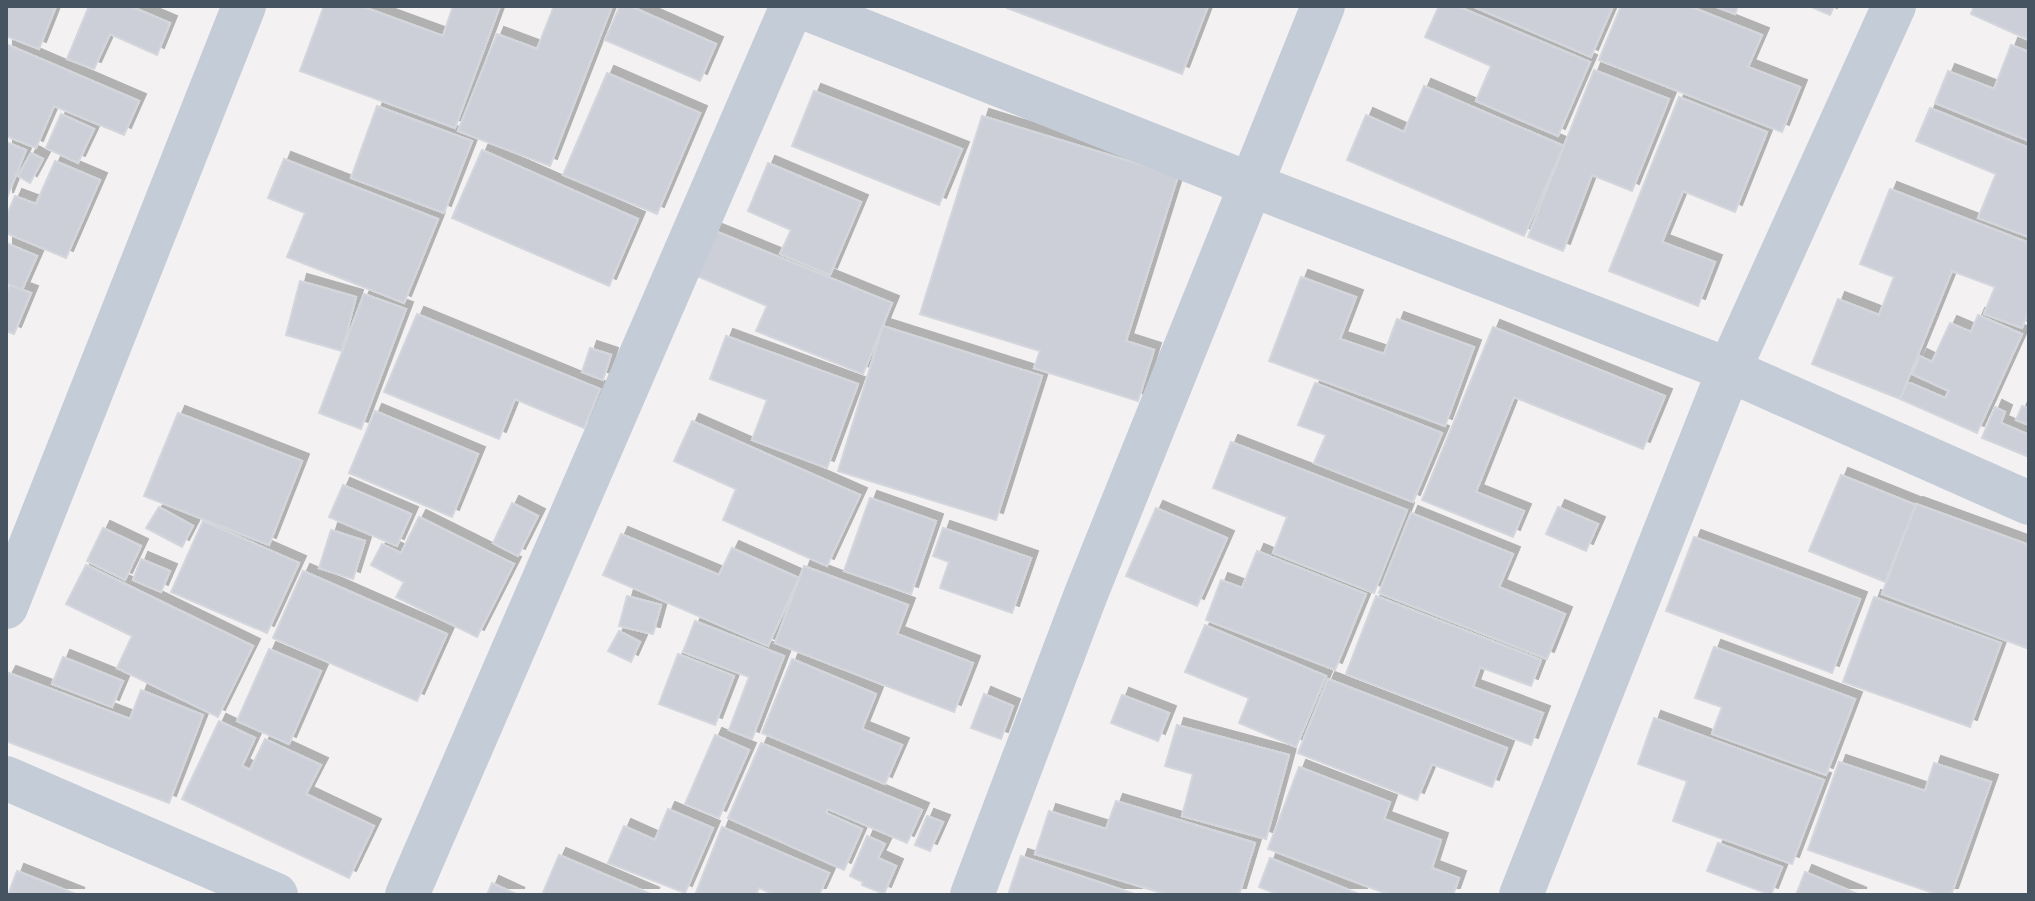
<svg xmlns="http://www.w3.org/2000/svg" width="2035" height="901" font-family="'Archivo Narrow',sans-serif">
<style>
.building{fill:#cccfd7;stroke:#d4d6dd;stroke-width:2;filter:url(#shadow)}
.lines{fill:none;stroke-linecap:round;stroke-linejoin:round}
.minor{stroke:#c3ccd7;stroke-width:44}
</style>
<defs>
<filter id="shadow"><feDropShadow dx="7" dy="-7" stdDeviation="0" flood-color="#0004"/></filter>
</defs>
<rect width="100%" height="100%" fill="#f3f1f1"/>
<path class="building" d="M6 6H56L39 49 6 36Z
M89 6H130L170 23 157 55 110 34 94 69 67 59Z
M324 6H361L443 36 453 6H500L455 128 300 71Z
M554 6H612L550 166 458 131 497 34 537 49Z
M620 6H630L716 44 700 81 605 40Z
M1007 6H1208L1182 74 1007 8Z
M1439 6H1457L1590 62 1558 136 1476 101 1491 66 1425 37Z
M1472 6H1613L1591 57Z
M1621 6H1689L1762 35 1748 67 1800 87 1782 132 1599 60Z
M1714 6H1738L1735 14Z
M1809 6H1834L1830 15Z
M1974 6H2029V40L1971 14Z
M6 44 139 101 124 135 54 106 36 148 6 136Z
M2011 45 2029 52V141L1935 103 1948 71 1994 89Z
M1594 70 1669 99 1632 191 1592 175 1563 251 1528 237Z
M607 73 700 113 657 214 563 175Z
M1424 86 1564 146 1524 236 1347 160 1366 115 1404 132Z
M814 91 962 149 939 205 792 146Z
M1679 97 1767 132 1735 212 1683 191 1662 242 1715 262 1698 306 1609 271Z
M377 106 472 141 444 213 351 178Z
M1930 108 2029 148V237L1978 218 1996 174 1916 141Z
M61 114 94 129 78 163 46 148Z
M982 116 1178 176 1126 341 1154 350 1138 401 1034 368 1040 351 920 314Z
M6 142 26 150 6 200Z
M482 150 638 219 609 286 452 218Z
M31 153 43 159 30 183 18 176Z
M284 159 438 219 404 303 287 257 305 213 268 198Z
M55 161 100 180 66 258 6 233V217L15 196 36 204Z
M768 163 861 202 830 275 780 254 791 230 748 211Z
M1890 189 2029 243V310L2022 328 1984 314 1995 287 1952 271 1900 399 1812 364 1838 299 1879 315 1894 277 1860 264Z
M715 231 892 303 863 374 756 331 767 306 697 276Z
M6 243 37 256 22 290 6 283Z
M1301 277 1356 297 1340 339 1384 354 1397 319 1474 347 1445 426 1269 361Z
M300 281 356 297 342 351 286 335Z
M10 285 31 293 14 334 6 331V295Z
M364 294 406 309 361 429 319 413Z
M417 314 600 389 584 428 515 399 499 439 384 392Z
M1978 315 2022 334 1977 433 1900 399 1908 382 1945 398 1949 391 1912 374 1920 356 1932 362 1950 323 1971 332Z
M883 326 1042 376 996 520 838 471Z
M1493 327 1665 396 1643 449 1514 397 1476 492 1524 511 1513 537 1422 500Z
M726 336 858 384 827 468 752 440 767 400 710 379Z
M590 348 611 355 603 380 582 372Z
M1315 383 1442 433 1413 502 1314 463 1326 435 1298 425Z
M2022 406 2029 409V425L2016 420Z
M1995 407 2005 412 2001 423 2029 435V457L1982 438Z
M375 411 478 454 452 517 349 473Z
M178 413 302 461 269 545 144 496Z
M692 421 860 495 827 566 723 520 736 489 674 461Z
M1231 442 1407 510 1374 593 1273 553 1287 517 1213 488Z
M1841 475 1916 505 1885 582 1809 551Z
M343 485 411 514 397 546 329 517Z
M870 498 936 521 911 594 844 571Z
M512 503 538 516 518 556 493 543Z
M1916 504 2029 545V649L1882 594Z
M159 507 193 526 182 547 146 528Z
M1558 507 1598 524 1586 551 1546 534Z
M1156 508 1227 538 1197 606 1126 576Z
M1411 513 1513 554 1499 587 1565 614 1547 659 1379 593Z
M419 517 514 564 477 637 396 597 404 582 371 565 382 544 401 553Z
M203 521 299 563 267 633 171 592Z
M103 528 141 546 125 580 87 561Z
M943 528 1031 558 1012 613 940 588 949 562 933 556Z
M331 530 365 541 353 579 319 568Z
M621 534 719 575 732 548 799 578 768 646 603 575Z
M1694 537 1860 599 1832 673 1666 611Z
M1257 551 1366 594 1335 670 1206 620 1221 580 1242 588Z
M141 559 170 571 161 592 133 580Z
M86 565 253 646 218 717 117 668 132 636 66 604Z
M804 566 908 605 897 634 973 663 954 712 775 643Z
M303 571 447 634 417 701 273 638Z
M627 596 661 605 653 634 619 626Z
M1376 596 1541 660 1531 686 1480 667 1473 687 1543 713 1531 745 1346 674Z
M1874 597 2001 643 1970 727 1843 682Z
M695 621 784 656 752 739 729 730 749 677 683 652Z
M1205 625 1326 676 1296 747 1239 723 1249 698 1185 672Z
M619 631 640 642 631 662 608 651Z
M1714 647 1855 699 1826 775 1712 734 1722 707 1695 698Z
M269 649 321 671 289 744 237 721Z
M678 654 734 676 715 725 659 704Z
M63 657 123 681 112 707 52 684Z
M792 659 876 694 862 729 902 745 885 784 762 733Z
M9 673 130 719 141 690 203 715 169 803 6 741V679Z
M1328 679 1507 748 1492 787 1432 764 1417 800 1298 753Z
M984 694 1013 706 1001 739 971 728Z
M1122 695 1169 713 1158 741 1111 723Z
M1654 718 1824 780 1792 864 1673 821 1687 781 1638 764Z
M219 721 255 738 242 766 250 770 265 739 321 765 306 794 374 826 349 878 182 799Z
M1177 725 1289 755 1266 839 1182 816 1193 774 1165 766Z
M715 735 749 750 719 818 685 804Z
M761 743 922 810 907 843 828 809 826 813 862 829 844 870 728 818Z
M1839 762 1925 791 1934 763 1991 782 1951 895H1939L1808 850Z
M1299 767 1390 802 1384 819 1441 840 1432 868 1459 878 1453 895H1390L1268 849Z
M1116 801 1255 843 1239 895H1168L1035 854 1049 811 1106 829Z
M668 809 713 828 685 893 608 863 624 826 655 840Z
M927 816 943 822 930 851 915 845Z
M722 827 829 873 819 895H775L759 888 756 895H695Z
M867 836 885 844 878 858 896 866 884 894 862 885 863 882 850 876Z
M1718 843 1782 867 1771 895 1707 871Z
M559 855 653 895H542Z
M1021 856 1137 895H1008Z
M1270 858 1361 895H1279L1259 887Z
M17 871 78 895H8Z
M1805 872 1860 895H1796Z
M492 883 518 895H487Z"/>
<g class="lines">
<path class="minor" d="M800 6 1252 185 1729 370 2029 503
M6 607 244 6
M6 778 276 895
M407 895 792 6
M972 895 1086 594 1323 6
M1521 895 1729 370 1894 6"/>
</g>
<rect width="2035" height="901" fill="none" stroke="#465361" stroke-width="16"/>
</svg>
